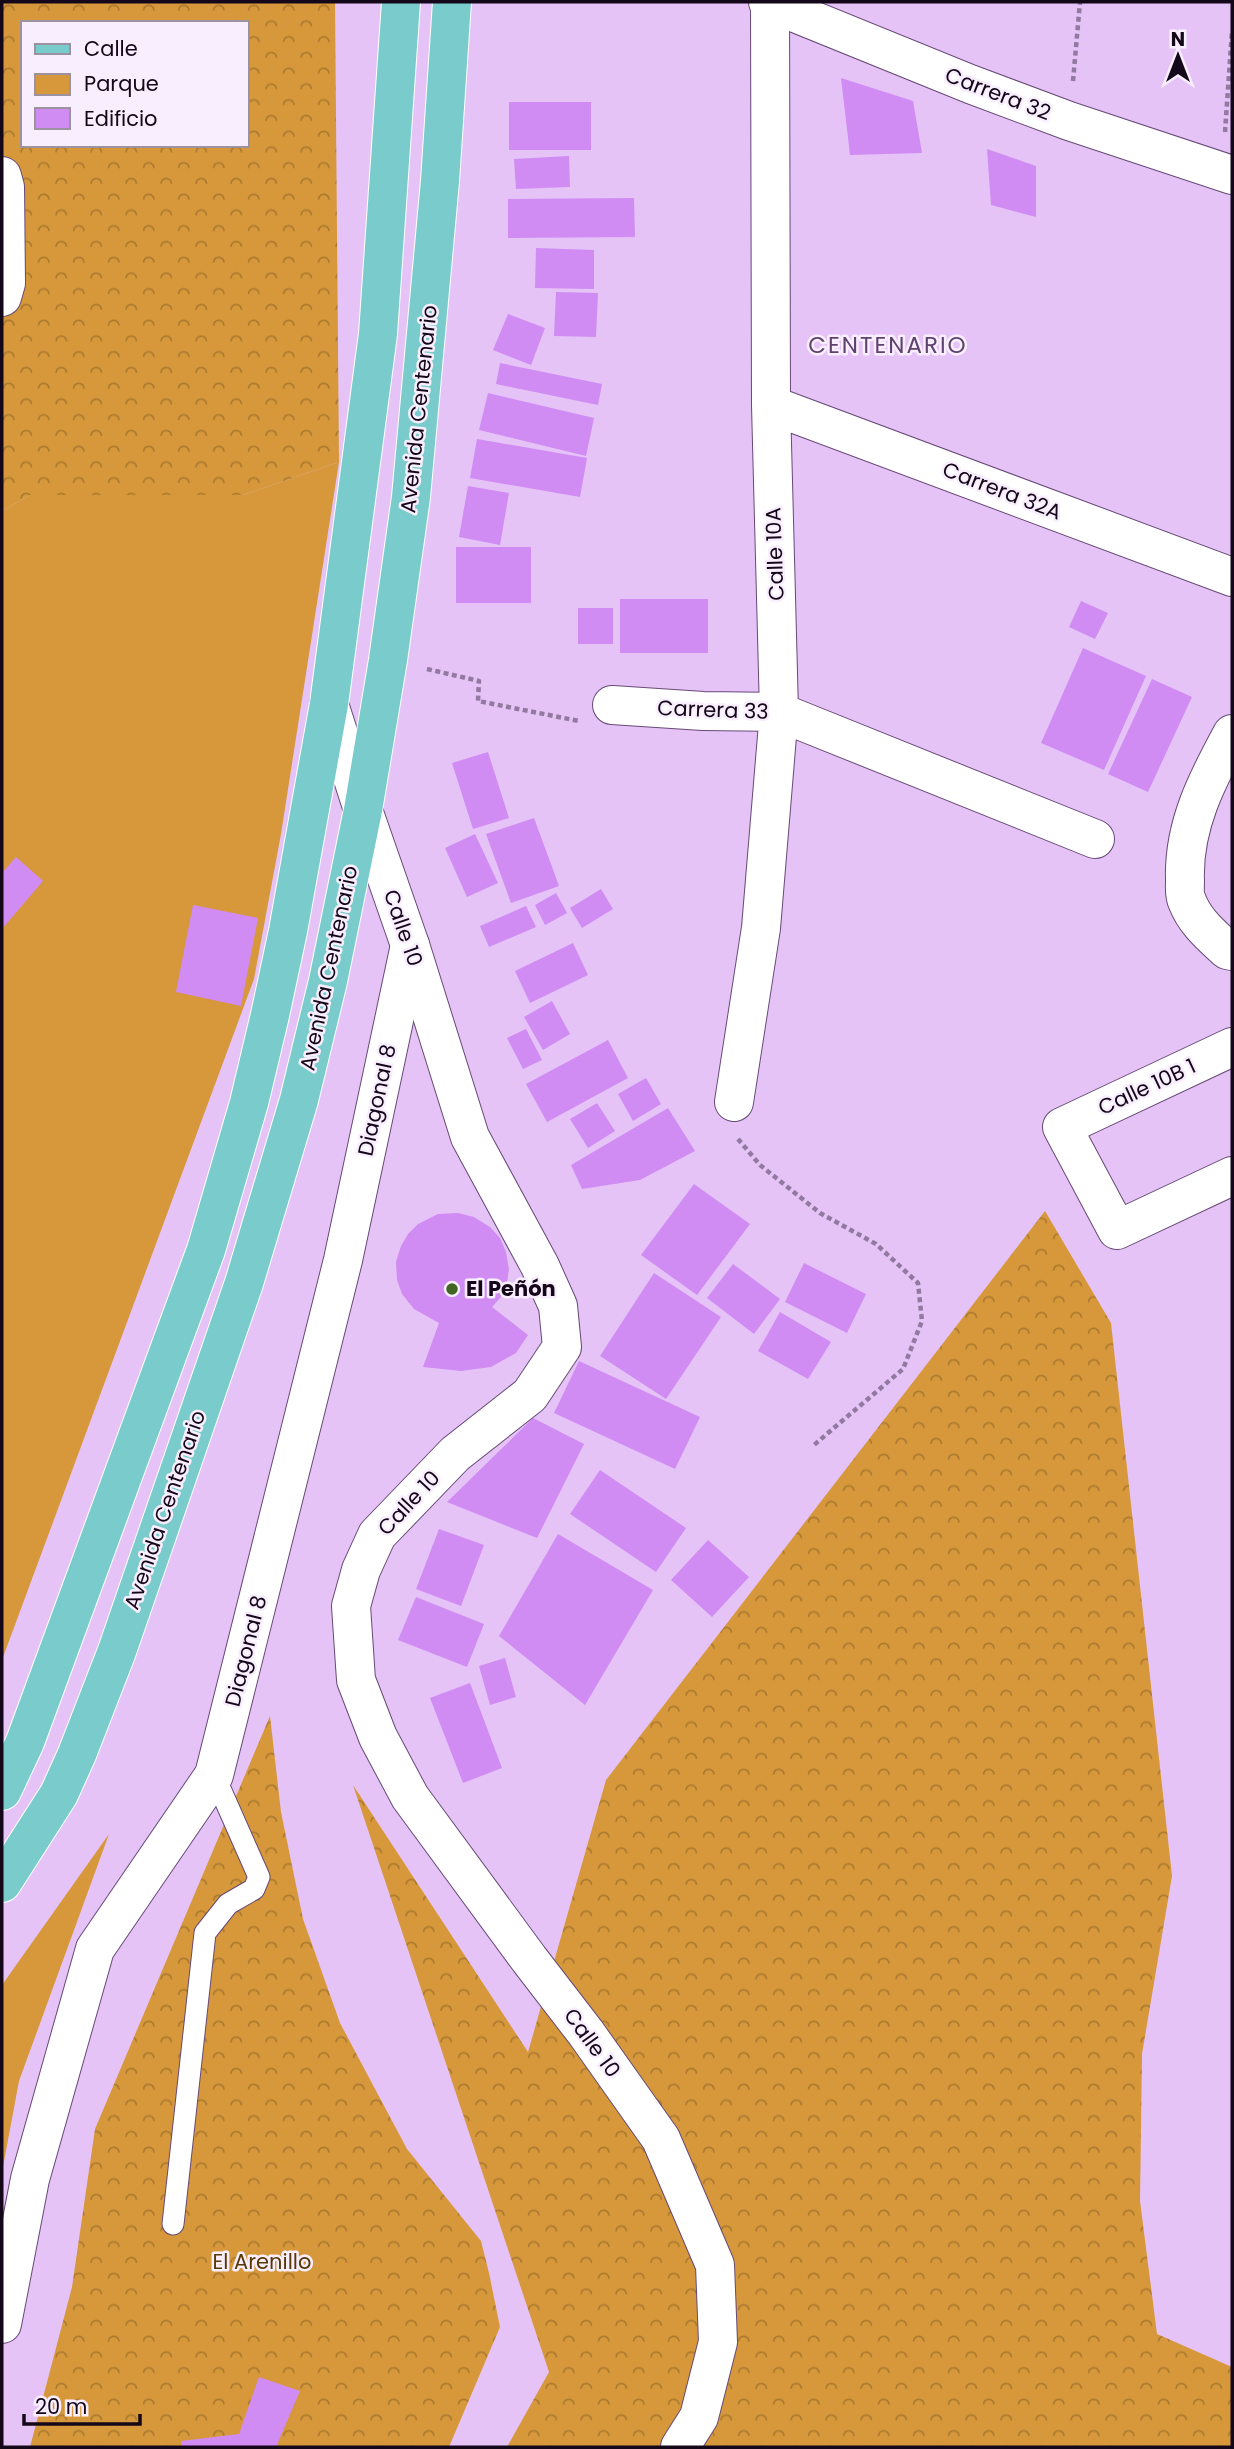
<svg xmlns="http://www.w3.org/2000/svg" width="1234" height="2449" font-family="Poppins,sans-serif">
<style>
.green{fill:#d6983a}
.forest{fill:url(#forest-crowns);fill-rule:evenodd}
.building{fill:#d08cf3}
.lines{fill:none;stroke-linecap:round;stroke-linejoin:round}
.service-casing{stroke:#674a76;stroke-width:23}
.minor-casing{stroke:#674a76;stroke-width:40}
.tertiary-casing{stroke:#674a76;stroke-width:40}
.primary-casing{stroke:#fff;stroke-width:40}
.path{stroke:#92799f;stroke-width:4.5;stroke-dasharray:5 3.5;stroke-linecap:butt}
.service{stroke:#fff;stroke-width:21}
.minor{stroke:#fff;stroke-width:38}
.tertiary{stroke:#fff;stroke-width:38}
.primary{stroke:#79cccb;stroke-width:38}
.poi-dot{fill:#406621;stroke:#f9eefe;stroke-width:2.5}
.labels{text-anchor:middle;stroke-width:5;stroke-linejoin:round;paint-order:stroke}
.street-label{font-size:21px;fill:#130719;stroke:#f9eefe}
.poi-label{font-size:21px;font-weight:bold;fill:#130719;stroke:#f9eefe;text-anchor:start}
.park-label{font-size:21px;fill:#573904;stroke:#f9eefe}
.neighbourhood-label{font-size:23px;letter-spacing:2px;fill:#5f426e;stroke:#f9eefe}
</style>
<defs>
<pattern id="forest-crowns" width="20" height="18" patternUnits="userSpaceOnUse" patternTransform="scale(1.75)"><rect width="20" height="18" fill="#d6983a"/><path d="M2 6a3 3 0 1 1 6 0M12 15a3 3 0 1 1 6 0" fill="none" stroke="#ac7a30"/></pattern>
</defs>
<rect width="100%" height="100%" fill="#e5c3f7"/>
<path class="green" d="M339 462 281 834 254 979 2 1660V511L30 495H243Z
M109 1834 19 2081 2 2172V1985Z"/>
<path class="forest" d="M2 2H335L339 462 243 495H30L2 511ZM23 23H247V145H23Z
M1045 1211 1111 1323 1172 1876 1142 2054 1140 2201 1157 2334 1232 2367V2447H507L549 2372 353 1785 528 2052 606 1780Z
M270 1716 281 1812 303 1919 340 2023 407 2149 481 2241 489 2273 500 2327 449 2447H30L72 2287 95 2129Z"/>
<path class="building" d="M841 78 913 101 922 153 850 155Z
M509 102H591V150H509Z
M987 149 1036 166V217L991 205Z
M569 156 570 187 516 189 514 159Z
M634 198 635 237 508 238V199Z
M536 248 594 250V289L535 288Z
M556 292 598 293 596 337 554 336Z
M508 314 545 328 531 365 493 350Z
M500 363 602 384 598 405 496 384Z
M488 393 594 418 586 456 479 430Z
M477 439 587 458 580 497 470 478Z
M468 486 509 493 500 545 459 537Z
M456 547H531V603H456Z
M620 599H708V653H620Z
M1081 601 1108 613 1095 639 1069 627Z
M578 608H613V644H578Z
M1083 648 1146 676 1104 770 1041 743Z
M1152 679 1192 697 1148 792 1108 774Z
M488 752 509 818 473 829 452 763Z
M534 818 559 886 511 903 486 834Z
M475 834 498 883 467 897 445 848Z
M16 857 43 881 2 929V873Z
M601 889 613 909 582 928 570 908Z
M556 893 567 913 545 925 535 905Z
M193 905 258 918 241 1006 176 992Z
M526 906 536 927 489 947 480 926Z
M573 943 588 975 530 1003 515 971Z
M552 1001 570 1034 543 1050 524 1017Z
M526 1029 542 1060 523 1069 507 1038Z
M608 1040 628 1078 547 1122 526 1084Z
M646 1078 661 1104 633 1121 618 1094Z
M597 1103 615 1131 588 1148 570 1119Z
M668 1108 695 1151 640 1180 582 1189 571 1165Z
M694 1184 750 1224 697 1295 641 1255Z
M458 1213 474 1217 490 1227 500 1238 506 1252 509 1269 507 1283 501 1297 492 1307 528 1335 516 1353 491 1367 461 1371 423 1367 439 1323 414 1309 402 1294 397 1280 396 1262 401 1246 408 1234 418 1224 438 1214Z
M804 1263 866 1294 847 1333 785 1302Z
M733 1264 780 1299 754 1334 707 1298Z
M654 1273 721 1317 666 1399 600 1356Z
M780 1312 831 1342 808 1379 758 1351Z
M579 1361 700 1417 675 1469 554 1413Z
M533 1418 584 1444 537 1538 447 1502Z
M600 1470 686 1528 656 1572 570 1514Z
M439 1529 484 1545 461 1606 416 1589Z
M558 1534 653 1590 585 1705 499 1636Z
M708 1540 749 1577 712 1617 671 1580Z
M416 1597 484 1624 467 1667 398 1640Z
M505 1658 516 1697 490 1705 479 1666Z
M470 1683 502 1768 463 1783 430 1698Z
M259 2377 300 2391 276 2447H182L181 2441 239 2434Z"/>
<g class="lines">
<defs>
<path id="service" d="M173 2224 205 1933 228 1904 254 1889 259 1877 214 1775"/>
<path id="minor" d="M768 2 970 84 1069 121 1232 175
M771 405 1232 577
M612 705 703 711 779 712 1095 839
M1232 1047 1062 1127 1117 1230 1232 1176
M734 1102 761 928 779 712 771 405 770 3
M2 2324 30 2179 95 1949 214 1775 343 1260 410 945"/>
<path id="tertiary" d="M2 176 5 187 6 283 2 297
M329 704 363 810 410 945 470 1137 540 1266 558 1306 562 1347 530 1395 455 1454 377 1535 361 1570 351 1606 356 1680 378 1737 410 1797 529 1959 586 2033 661 2139 715 2265 718 2342 699 2417 680 2447
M1232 734C1207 780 1183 826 1185 880 1185 887 1184 895 1187 901 1195 922 1211 935 1227 950L1232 951"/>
<path id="primary" d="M2 1791 25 1742 206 1250 249 1103 270 1015 288 931 329 704 378 334 401 2
M2 1883 59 1794 77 1754 117 1651 244 1283 299 1100 328 981 363 810 388 660 411 497 440 181 452 2"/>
</defs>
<use href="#service" class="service-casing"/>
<use href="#minor" class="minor-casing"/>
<use href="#tertiary" class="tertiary-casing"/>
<use href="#primary" class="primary-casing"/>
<path class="path" d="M1073 81 1080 2
M1225 132 1232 31
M427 669 479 681 478 701 579 721
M738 1139 760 1165 820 1213 876 1244 918 1283 922 1321 903 1369 814 1445"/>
<use href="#service" class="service"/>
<use href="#minor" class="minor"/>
<use href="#tertiary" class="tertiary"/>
<use href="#primary" class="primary"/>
</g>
<circle class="poi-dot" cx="452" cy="1289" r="7"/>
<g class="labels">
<g class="street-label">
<text transform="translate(998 94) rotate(21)" y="7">Carrera 32</text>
<text transform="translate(419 409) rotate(-84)" y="7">Avenida Centenario</text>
<text transform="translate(1002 491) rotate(21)" y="7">Carrera 32A</text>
<text transform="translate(775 554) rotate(-92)" y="7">Calle 10A</text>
<text transform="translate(713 710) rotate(2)" y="7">Carrera 33</text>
<text transform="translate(403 928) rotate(71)" y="7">Calle 10</text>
<text transform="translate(329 968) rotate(-78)" y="7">Avenida Centenario</text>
<text transform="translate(1147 1087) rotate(-25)" y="7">Calle 10B 1</text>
<text transform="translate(377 1100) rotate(-78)" y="7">Diagonal 8</text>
<text transform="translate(409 1503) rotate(-47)" y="7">Calle 10</text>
<text transform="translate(165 1510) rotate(-71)" y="7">Avenida Centenario</text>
<text transform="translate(246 1651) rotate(-76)" y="7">Diagonal 8</text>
<text transform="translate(592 2043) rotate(54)" y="7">Calle 10</text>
</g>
<g class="poi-label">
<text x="466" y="1296">El Peñón</text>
</g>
<g class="park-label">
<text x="262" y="2269">El Arenillo</text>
</g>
<g class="neighbourhood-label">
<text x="888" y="353">CENTENARIO</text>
</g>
</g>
<rect width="1234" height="2449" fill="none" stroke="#130719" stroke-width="7"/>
<rect x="21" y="21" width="228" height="126" fill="#f9eefe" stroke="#9d92a2" stroke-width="2"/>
<rect x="35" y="44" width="35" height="10" fill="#79cccb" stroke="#9d92a2" stroke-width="2"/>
<text x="84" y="56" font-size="21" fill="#130719">Calle</text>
<rect x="35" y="74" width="35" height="21" fill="#d6983a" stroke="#9d92a2" stroke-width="2"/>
<text x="84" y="91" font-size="21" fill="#130719">Parque</text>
<rect x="35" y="108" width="35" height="21" fill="#d08cf3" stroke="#9d92a2" stroke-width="2"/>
<text x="84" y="126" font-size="21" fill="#130719">Edificio</text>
<g transform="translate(1178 56)" stroke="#f9eefe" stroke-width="5" paint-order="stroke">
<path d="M0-5L12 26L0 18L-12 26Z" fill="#130719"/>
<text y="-10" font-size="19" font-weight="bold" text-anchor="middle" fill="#130719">N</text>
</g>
<path d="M24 2414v10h116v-10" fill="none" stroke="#130719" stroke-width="3.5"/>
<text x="35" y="2414" font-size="21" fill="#130719" stroke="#f9eefe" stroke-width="5" paint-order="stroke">20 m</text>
</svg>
